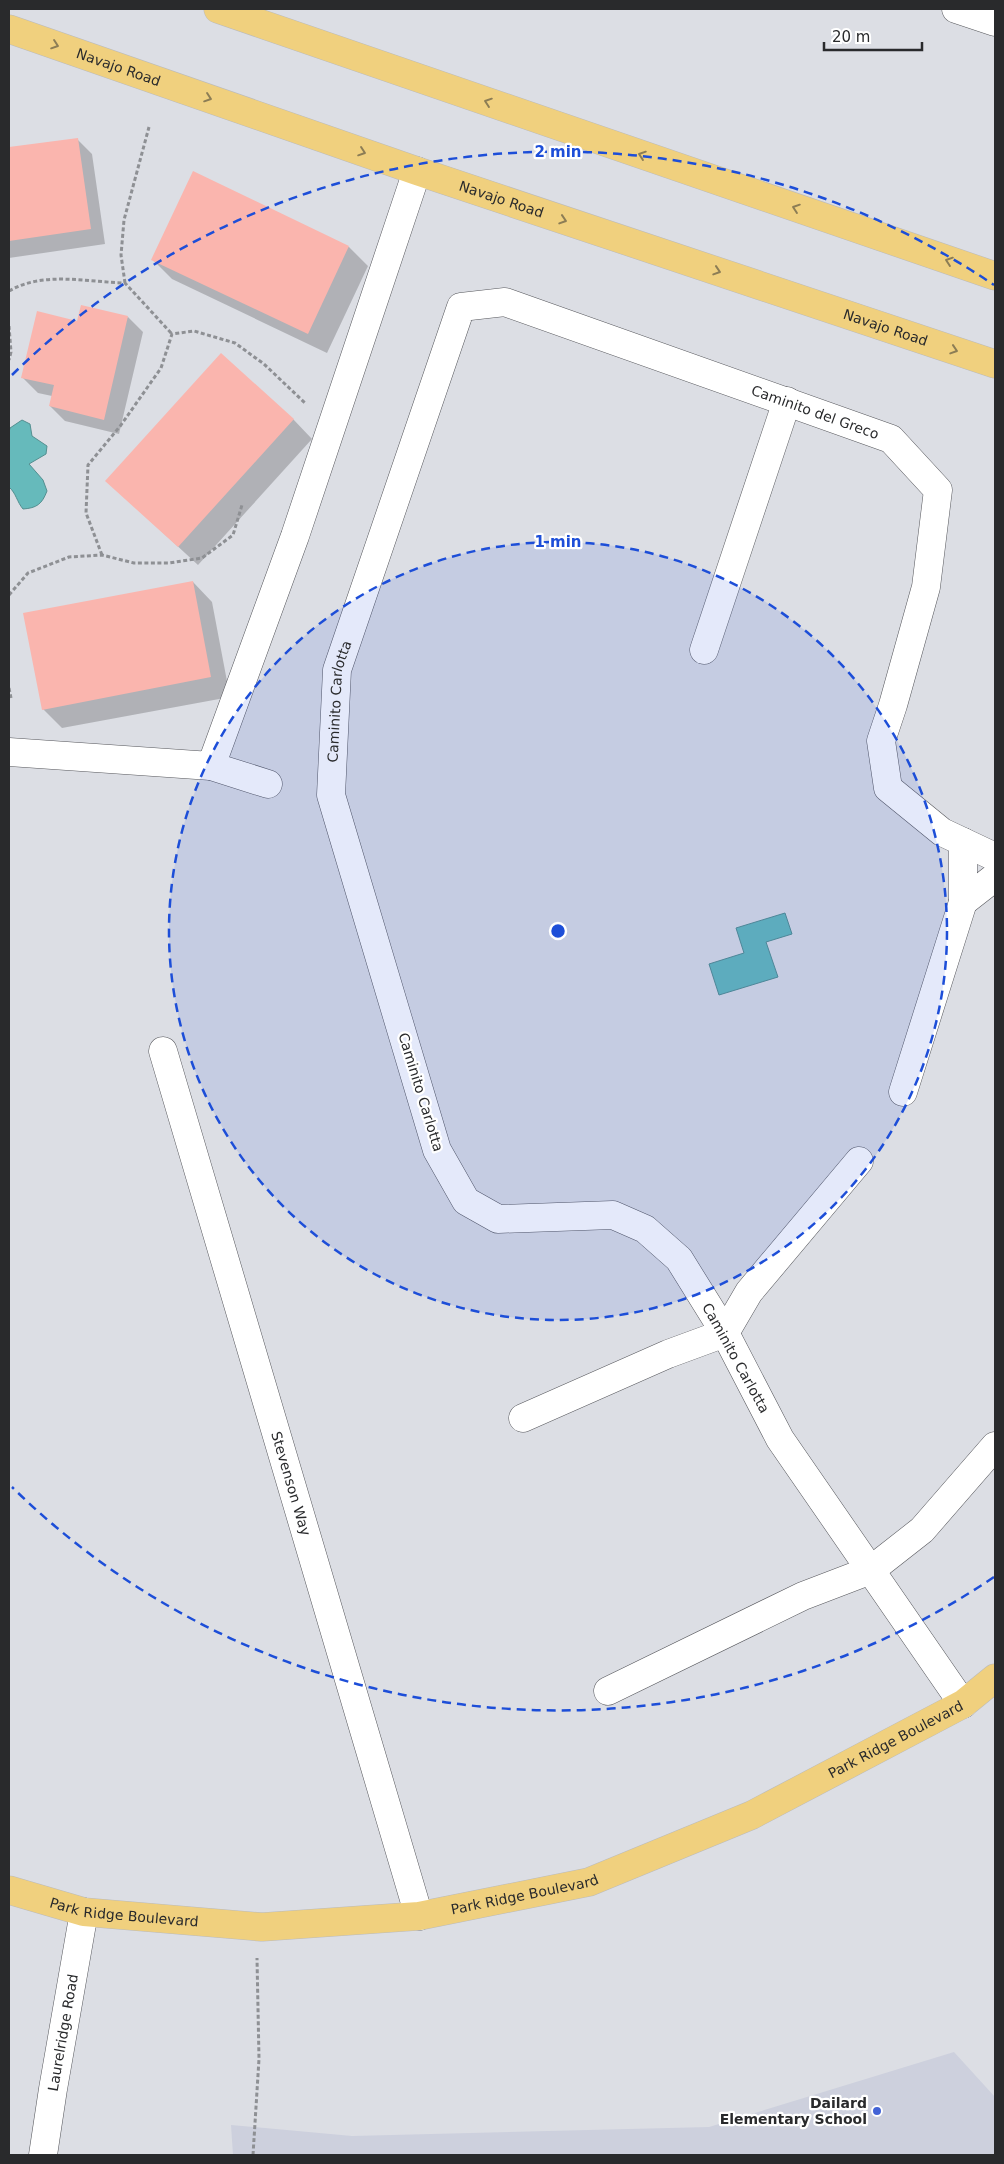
<svg xmlns="http://www.w3.org/2000/svg" width="1004" height="2164" font-family="'DejaVu Sans',sans-serif">
<style>
.built{fill:#cdd0dd}
.water{fill:#66babb;stroke:#548f90}
.shadow{fill:#0003}
.building{fill:#fab5ae}
.lines{fill:none;stroke-linecap:round;stroke-linejoin:round}
.minor-casing{stroke:#56575c;stroke-width:29}
.major-casing{stroke:#bbb;stroke-width:29}
.path{stroke:#8e9094;stroke-width:3;stroke-dasharray:4 2.5;stroke-linecap:butt}
.minor{stroke:#fff;stroke-width:28}
.major{stroke:#f0d07e;stroke-width:28}
.oneway{stroke:#8c7d55}
.ring{fill:none;stroke:#1d4ed8;stroke-width:2.5;stroke-dasharray:9 6}
.poi-dot{fill:#4363d6;stroke:#fff;stroke-width:2}
.labels{text-anchor:middle;stroke-width:4.5;stroke-linejoin:round;paint-order:stroke}
.street-label{font-size:14px;fill:#292a2c;stroke:#fff}
.poi-label{font-size:14px;font-weight:bold;fill:#292a2c;stroke:#fff;text-anchor:end}
.centre{fill:#1d4ed8;stroke:#fff;stroke-width:2.5}
.ring-label{font-size:15px;text-anchor:middle;font-weight:bold;fill:#1d4ed8;stroke:#fff;stroke-width:4.5;stroke-linejoin:round;paint-order:stroke}
</style>
<rect width="100%" height="100%" fill="#dcdee4"/>
<path class="built" d="M954 2052 995 2097V2155H233L231 2125 352 2136 709 2127Z"/>
<path class="water" d="M22 420 30 424 32 436 47 446 46 454 29 464 43 480 47 491C42 504 37 508 23 509 17 502 16 493 9 487V432L10 428Z
M785 913 792 934 766 942 778 977 719 995 709 964 744 953 736 928Z"/>
<path class="shadow" d="M77 139 92 154 105 244 9 258V148Z
M349 247 368 266 327 353 172 279 153 260Z
M128 317 143 332 119 434 65 421 50 406 52 396 38 393 23 378Z
M293 419 312 439 198 565 107 481Z
M193 582 212 602 230 697 62 728 43 709Z"/>
<path class="building" d="M78 138 91 229 9 241V147Z
M193 171 349 246 308 334 151 260Z
M81 305 128 316 104 420 49 406 54 385 21 378 37 311 77 321Z
M221 353 294 419 178 547 105 481Z
M193 581 211 677 42 710 23 613Z"/>
<g class="lines">
<defs>
<g id="minor">
<path d="M956 9 995 22"/>
<path d="M704 650 787 401"/>
<path d="M9 752 211 766 295 536 417 171"/>
<path d="M211 766 268 784"/>
<path d="M963 842V902L995 877"/>
<path id="s1" d="M163 1051 419 1916"/>
<path d="M903 1092 963 902"/>
<path d="M523 1418 668 1354 725 1333 749 1292 859 1161"/>
<path d="M608 1691 803 1596 871 1570 922 1530 995 1446"/>
<path id="s2" d="M963 1704 780 1439 725 1333 679 1259 645 1229 613 1215 498 1219 466 1201 437 1150 331 795 337 670 461 307 505 302 891 439 938 490 926 587 893 705 881 741 888 788 942 832 995 857"/>
<path id="s3" d="M43 2155 53 2089 84 1912"/>
</g>
<g id="major">
<path d="M218 9 995 276"/>
<path id="s4" d="M9 29 417 171 995 364"/>
<path id="s5" d="M9 1890 84 1912 262 1927 419 1916 589 1882 752 1815 963 1704 995 1678"/>
</g>
</defs>
<use href="#minor" class="minor-casing"/>
<use href="#major" class="major-casing"/>
<path class="path" d="M125 283 121 255 124 220 149 127
M9 291C44 271 85 282 125 283L172 334
M9 326 11 352 9 360
M102 555 86 513 88 465 121 425 161 368 172 334 194 331 235 343 264 364 306 404
M9 595 28 573 69 557 102 555 134 563H169L202 558 233 535 242 505
M9 688 11 698
M253 2155 259 2059 257 1958"/>
<use href="#minor" class="minor"/>
<use href="#major" class="major"/>
</g>
<defs><path id="oneway-chevron" d="M-2-3.5L2.5 0L-2 3.5" fill="none" stroke-width="1.6" stroke-linecap="round" stroke-linejoin="round" transform="scale(1.25)"/></defs>
<g class="oneway">
<use href="#oneway-chevron" transform="translate(55 45) rotate(19)"/>
<use href="#oneway-chevron" transform="translate(208 98) rotate(19)"/>
<use href="#oneway-chevron" transform="translate(488 102) rotate(-161)"/>
<use href="#oneway-chevron" transform="translate(362 152) rotate(19)"/>
<use href="#oneway-chevron" transform="translate(642 155) rotate(-161)"/>
<use href="#oneway-chevron" transform="translate(796 208) rotate(-161)"/>
<use href="#oneway-chevron" transform="translate(563 220) rotate(18)"/>
<use href="#oneway-chevron" transform="translate(949 261) rotate(-161)"/>
<use href="#oneway-chevron" transform="translate(717 271) rotate(18)"/>
<use href="#oneway-chevron" transform="translate(954 350) rotate(18)"/>
</g>
<circle cx="558" cy="931" r="389" fill="#1d4ed8" fill-opacity=".12"/>
<g class="ring">
<circle cx="558" cy="931" r="389"/>
<path d="M994 1577A779 779 0 0 1 12 1487M12 375A779 779 0 0 1 994 285"/>
</g>
<circle class="poi-dot" cx="877" cy="2111" r="5"/>
<g class="labels">
<g class="street-label">
<text dy="5" stroke="none"><textPath href="#s4" startOffset="116">Navajo Road</textPath></text>
<text dy="5" stroke="none"><textPath href="#s4" startOffset="521">Navajo Road</textPath></text>
<text dy="5" stroke="none"><textPath href="#s4" startOffset="926">Navajo Road</textPath></text>
<text dy="5" stroke="none"><textPath href="#s2" startOffset="2072">Caminito del Greco</textPath></text>
<text dy="5" stroke="none"><textPath href="#s2" startOffset="1284">Caminito Carlotta</textPath></text>
<text transform="translate(421 1092) rotate(73)" y="5">Caminito Carlotta</text>
<text transform="translate(736 1358) rotate(61)" y="5">Caminito Carlotta</text>
<text dy="5" stroke="none"><textPath href="#s1" startOffset="451">Stevenson Way</textPath></text>
<text dy="5" stroke="none"><textPath href="#s5" startOffset="926">Park Ridge Boulevard</textPath></text>
<text dy="5" stroke="none"><textPath href="#s5" startOffset="522">Park Ridge Boulevard</textPath></text>
<text dy="5" stroke="none"><textPath href="#s5" startOffset="118">Park Ridge Boulevard</textPath></text>
<text dy="5" stroke="none"><textPath href="#s3" startOffset="124">Laurelridge Road</textPath></text>
</g>
<g class="poi-label">
<text x="867" y="2108">Dailard<tspan x="867" dy="16">Elementary School</tspan></text>
</g>
</g>
<circle cx="558" cy="931" r="8" class="centre"/>
<g class="ring-label">
<text x="558" y="157">2 min</text>
<text x="558" y="547">1 min</text>
</g>
<rect width="1004" height="2164" fill="none" stroke="#292a2c" stroke-width="20"/>
<path d="M824 42v8h98v-8" fill="none" stroke="#292a2c" stroke-width="2.5"/>
<text x="832" y="42" font-size="15" fill="#292a2c" stroke="#ffffff" stroke-width="4" paint-order="stroke">20 m</text>
</svg>
